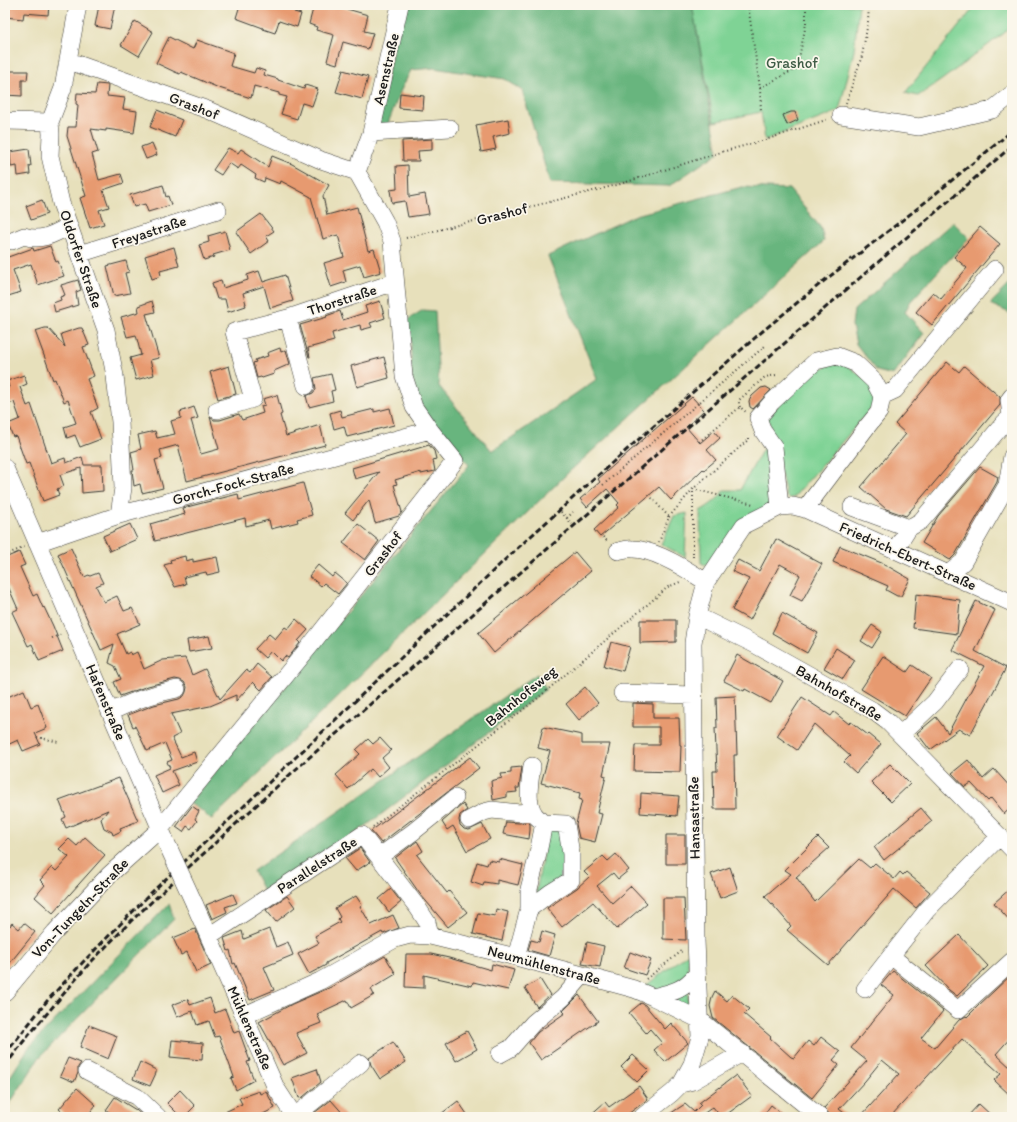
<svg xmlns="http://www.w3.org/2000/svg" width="1017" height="1122" font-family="Itim,sans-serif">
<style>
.green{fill:#7fd395;stroke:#4e7858}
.forest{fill:#67b57e;stroke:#42684d}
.building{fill:#e79a6f}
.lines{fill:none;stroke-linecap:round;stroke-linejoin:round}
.minor-casing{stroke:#3a3934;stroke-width:18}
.path{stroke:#3a3934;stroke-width:2;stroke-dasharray:1 3;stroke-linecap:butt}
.minor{stroke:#fff;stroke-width:17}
.rail{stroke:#1c1c1c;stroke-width:3;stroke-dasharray:6 3;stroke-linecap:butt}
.minor-bridge-casing{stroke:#3a3934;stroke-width:18;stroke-linecap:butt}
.minor-bridge{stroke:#fff;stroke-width:17}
.labels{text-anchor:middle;stroke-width:3.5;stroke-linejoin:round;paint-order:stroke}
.park-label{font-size:15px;fill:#3f5c46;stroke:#fbf7ec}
.street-label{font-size:15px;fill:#1c1c1c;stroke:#fbf7ec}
</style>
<rect width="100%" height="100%" fill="#fbf7ec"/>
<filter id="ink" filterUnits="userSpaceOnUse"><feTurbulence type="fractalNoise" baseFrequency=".025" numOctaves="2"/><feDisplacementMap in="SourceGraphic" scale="8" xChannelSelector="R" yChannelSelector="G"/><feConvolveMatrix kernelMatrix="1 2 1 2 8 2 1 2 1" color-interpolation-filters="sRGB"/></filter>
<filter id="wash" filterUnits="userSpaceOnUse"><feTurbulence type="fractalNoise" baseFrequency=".012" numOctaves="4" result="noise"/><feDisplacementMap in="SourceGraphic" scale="16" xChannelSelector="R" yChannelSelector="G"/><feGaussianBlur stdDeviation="0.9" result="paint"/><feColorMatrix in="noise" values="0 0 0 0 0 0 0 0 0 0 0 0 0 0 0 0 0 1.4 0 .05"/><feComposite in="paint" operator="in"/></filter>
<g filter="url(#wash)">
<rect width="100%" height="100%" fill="#e7e0bb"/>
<path class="green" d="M692 5H859L854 51 839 111 765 140 761 112 714 122Z
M976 5H1012V27L943 79 918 96 905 93Z
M834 363 846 364 871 384 876 401 870 410 793 498H788L786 495 767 415 818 370Z
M764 447 771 454 773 502 708 566 701 563 700 511C709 506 719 499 724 490H740Z
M687 513 685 557 661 544 674 516Z
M562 829 566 877 535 899 547 831Z
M688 953V1008L644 987Z"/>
<path class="forest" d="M402 5H692L718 153 669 186 550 183 522 90 505 79 434 68 411 70 400 92 387 126H377Z
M742 187 789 189 821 228 824 241 570 471 211 820 202 811 189 803 469 465 433 428 411 391V344L407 320 423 310 435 311 439 386 492 451 597 379 548 256 636 215Z
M953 222 969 238 910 302 905 312 924 333 893 375 877 371 856 344 852 325 854 310Z
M1012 282V314L990 304Z
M537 674 546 689 362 829 264 892 253 871Z
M169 904 174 919 39 1058 5 1111V1085L29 1047Z"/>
<g id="blocks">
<path class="building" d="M5 5H49L48 15 24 13 23 19 5 17Z
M99 5H115L110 29 95 26Z
M240 5H296L294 12 301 14 297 27 279 21 275 33 263 29V28L236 18Z
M314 5H333L368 15 364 31 373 33 368 49 343 42 337 64 327 61 334 35 316 30 317 27 309 24Z
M135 21 153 32 139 56 121 45Z
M169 37 193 49 197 40 234 53 230 66 254 73 256 68 265 71 264 75 278 79V80L304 89 305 85 318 89 312 106 302 103 297 119 281 114 287 97 279 95V93L254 86 251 98 219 88 181 72 180 74 175 72 156 63Z
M343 70 368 77 362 99 336 92Z
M5 71H28L27 80H22V96L5 95Z
M97 84 108 85 107 96 125 98 123 109 137 111 134 133 106 129V131L91 129 98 152 92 154 99 180 121 174 124 183 103 190 109 207 99 210 104 224 90 228 80 198 86 196 67 136 68 127H76L78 105 76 104 77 93 95 94Z
M400 93 424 96 423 110 399 108Z
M157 110 182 120 175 137 150 127Z
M791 112H795L798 120 787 125 783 115Z
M508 119 510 133 493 137 496 149 481 152 476 125Z
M432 139V150L418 151 419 161H403L402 141Z
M152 143 157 155 146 159 141 147Z
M228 148 238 153 241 149 268 167 272 156 292 164 329 185 323 196 327 215 357 207 368 251 374 249 381 272 364 277 360 265 343 270 346 282 331 287 324 263 344 257 338 235 323 239 311 197 281 181 280 184 265 178 264 182 255 178 256 175 241 165 238 169 229 163 221 175 213 170Z
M29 149 31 166H29L30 174 18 176 17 166 11 167 10 152Z
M408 165 409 197 425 194 429 214 408 217 405 201 392 203 390 190 397 189 396 166Z
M163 185 166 197 168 196 171 205 148 212 145 204 134 207 130 195Z
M42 200 47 214 31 220 26 206Z
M261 214 274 231 266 236 269 241 251 254 236 232Z
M980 227 1000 244 932 325 916 312 933 292 941 299 967 268 954 257Z
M225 231 230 250 213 255 214 257 204 260 199 245 209 242 208 236Z
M50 246 56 262 58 261 64 276 38 285 31 264 13 270 21 292 5 297V251H6L8 257 33 248 34 251Z
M174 247 179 266 160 271 161 276 152 279 145 256Z
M126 261 129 272 125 273 130 293 114 296 107 266Z
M259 271 263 282 285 275 293 301 270 308 264 286 243 293 246 304H245L246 306 228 312 225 299H217L212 283 221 280 223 288 248 280 247 275Z
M78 280 81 290 76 292 78 305 55 312 53 303 61 300 60 297 65 295 61 285Z
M152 301 155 312 146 314 159 358 150 360 154 375 136 380 130 358 141 355 136 335 127 337 121 317 139 312 138 306Z
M380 301 385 318 370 323 372 327 361 330 360 325 332 333 334 341 308 348 310 357H309L300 325 327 317 326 316 340 311 343 320 367 312 365 306Z
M45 328H48L65 347 61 334 79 328H82L89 345 83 347 94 376 87 379 98 408 91 412 101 439 80 447 75 435 67 438 64 427 76 423 68 400 64 402 55 379 53 380 35 331Z
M280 348 281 352 286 350 290 364 274 371V374L262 378 261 377 257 378 253 363 256 362 255 360 268 356 267 353Z
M384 357 389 378 357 387 351 366Z
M947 362 959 372 964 366 1000 397V405L906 516 886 509 861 487 906 434 895 424Z
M229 366 236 394 218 399 210 372Z
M331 374 335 390 331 391 333 401 309 407 306 396 313 393 316 389 314 378Z
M24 375 27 384 20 387 27 406 31 404 51 463 65 458 66 463 82 457 84 465H102L103 491 82 493 81 468 60 475 64 486 57 489 59 495 43 501 29 463 26 464 16 436 13 437 8 424 20 419 14 402 5 406V389L9 387 7 381Z
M766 387 771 390 753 409 750 407 749 401 752 396 761 388Z
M277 395 282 414 280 415 286 436 320 425 325 445 187 481 178 445 160 450 162 458 155 460 163 488 142 493 140 484 134 486 132 470H134L131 452 141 449 138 435 155 431 157 438 175 434 171 421 181 418 180 412 194 407 198 418 191 420 201 454 219 449 210 417 214 420H220L239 414 242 420 263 413 261 406 265 405 263 399Z
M692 397 704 410 686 427 700 443 714 431 720 438 707 450 716 460 704 470 703 469 671 500 659 487 600 537 594 530 619 507 617 505 619 503 607 489 587 507 580 499 600 482 598 479Z
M390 408 394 425 347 437 344 426 334 429 330 413 340 410 342 417 374 409V412Z
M429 445 434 451 436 459 433 460 435 471 421 474V472L395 480 397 484 394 485 402 512 399 516 375 523 369 500 353 520 345 513 379 472 355 479 352 468Z
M980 467 998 477 997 482 955 555 950 560 922 543 938 516Z
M303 483 312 515 297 519 298 522 271 529 269 520 246 526 245 518 155 541 150 524 185 514 183 508 238 494 239 500Z
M130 524 137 539 110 551 103 536Z
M358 524 379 541 365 560 343 543Z
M776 539 822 564 802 601 790 595 800 575 780 564 750 620 732 610 749 579 732 571 738 560 759 571Z
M840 546 884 564 910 579 901 596H897L886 590 888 586 833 562Z
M71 548 84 577 89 575 90 576 98 573 103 583 96 586 104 602 117 596 124 611 132 608 140 624 117 634 126 654 130 652 131 655 137 652 144 669 163 660 185 658 192 675 205 669 220 699 246 670 250 673 257 664 272 677 261 690 253 682 236 701V695L210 706 171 714 180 734 172 738 181 757 194 752 197 762 172 771 179 785 162 793 154 775 170 768 167 762 172 760 165 743 147 751 135 726 133 727 128 715 154 705 179 699 184 696 186 692 187 687 184 682 180 680 175 679 148 686 120 696 114 682 121 679 115 666 109 663 114 644 101 650 58 554Z
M19 552 25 565 20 567 33 596 37 594 43 608 44 607 53 626 63 651 39 661 32 644 28 646 12 612 18 609 7 584 5 585V558Z
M575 552 591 571 494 653 478 633Z
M185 556 186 561 193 559V562L217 557 220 572 207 575 206 572 184 577 186 584 175 587 164 565 171 563 170 560Z
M318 565 332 577 335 573 347 583 338 594 324 583 321 586 309 576Z
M916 594 960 600 957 634 913 628Z
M976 601 995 610 975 651 1006 668 970 735 959 729 930 750 917 733 936 717 948 733 984 666 952 650Z
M782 613 818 633 807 653 772 633Z
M296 619 308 630 298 641 300 643 288 658 285 656 281 661 271 651 265 658 255 649 269 634 275 639 285 627 288 629Z
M640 620H676V642L640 643Z
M872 625 882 632 872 648 861 641Z
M209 636 212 648 189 652 187 640Z
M611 642 630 647 623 671 604 666Z
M836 648 855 660 843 679 824 668Z
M737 655 783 681 771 703 745 689 744 691 724 681Z
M883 656 907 672 912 665 931 678 905 716 861 689Z
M585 687 598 703 579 720 566 704Z
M24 690 31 707 38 704 47 728 35 733 40 744 23 751 18 740 5 746V698Z
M735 696 737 755H734L735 809H714L713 771H717L715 728H717L716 697Z
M802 697 831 716 834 712 849 724 851 722 868 735 869 734 881 744 856 773 844 762 850 756 814 724 797 750 777 736Z
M633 703 653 704V718H679L680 745H681L680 772 634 771 635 745H659V727H633Z
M543 727 582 735V744H610L603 775 606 776 597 813 602 814 595 842 579 838 576 824 582 800 579 799 580 793 541 783 550 751 538 748Z
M380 738 391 750 382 758 389 767 378 777 371 769 348 789 336 775 360 754 356 750 368 739 373 744Z
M470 757 479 768 381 843 371 831Z
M968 760 983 779 994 769 1012 789V807L1004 814 991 798 988 801 971 783 965 787 952 773Z
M890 764 910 784 891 802 871 782Z
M522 767 519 788H516L517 792 507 793V797L493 800 491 781 502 778 501 774 511 773V768Z
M119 778 138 821 120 828 121 831 113 835 112 832 104 828 101 819 108 810 66 828 62 819 66 817 59 800Z
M641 793 679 796 677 816 640 813Z
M463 804 467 810 460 815 459 820 460 825 464 829 469 830 482 824 490 839 467 851 453 826 447 830 442 822Z
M192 806 199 811 195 819 197 821 191 829 187 826 183 832 176 827Z
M921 808 932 821 884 860 874 847Z
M506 822 519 823 528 822 530 824V830L529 839 503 834Z
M666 835H685V864H666Z
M85 837 105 855 53 913 35 897 45 885 40 880 52 867 56 871 69 857 59 849 69 839 77 846Z
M818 837 829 848 796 877 815 902 859 859 870 868 875 863 894 879 900 872 903 875 906 872 930 892 916 908 894 889 828 965 787 930 791 926 765 896 791 874 785 870Z
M417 841 423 851 417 855 447 893 449 891 467 912 448 927 420 894 395 858Z
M360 848 370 862 356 871 345 858Z
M616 854 629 870 618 879 613 873 597 886 612 903 631 886 647 903 617 929 593 902 562 927 547 908 577 888 589 877 584 872 603 856 608 861Z
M499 859 523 865 518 885 497 880V884L484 882 483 886 471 882 477 862 487 865 489 860 499 862Z
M730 867 738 891 720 898 711 874Z
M1012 887V923L994 903Z
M391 889 401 902 389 912 379 899Z
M233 894 237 903 225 907 227 912 212 919 206 905Z
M287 896 295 907 276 922 266 910Z
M356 896 362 905 360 906 371 925 393 915 399 928 383 934 382 932 326 963V965L309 974 298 954 319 943 315 936 340 922 338 919 340 917 335 908Z
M663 898H684L686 940 663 939Z
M496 909 508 912 502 941 473 934 478 913 495 916Z
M5 922 10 926 12 923 19 929 24 923 35 932 5 969Z
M195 929 211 965 196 972 187 952 181 955 173 938Z
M269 929 276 947 288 942 293 955 264 967 274 990 250 1000 235 963 233 964 230 950 228 951 224 938 242 931 244 939Z
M542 931 555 935 549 956 528 950 531 940 539 942Z
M959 935 988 966 957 996 949 990 926 966Z
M587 942 604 946 600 967 582 964Z
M630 952 651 960 645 975 624 968Z
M406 954H431L449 958 491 970 492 964 514 970 508 990 473 982 472 986 424 975V988L405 987Z
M385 956 396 974 371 989 374 995 351 1008 347 1000 317 1014 321 1023 296 1033 307 1053 283 1065 259 1022 292 1004 331 987Z
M893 971 943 1011 921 1038 935 1048 959 1020 966 1016 967 1017 978 1006 1012 974V1036L996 1054 1012 1069V1097L994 1080 1001 1074 962 1039 890 1117H860L899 1074 882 1060 865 1081 839 1109 849 1117H832L830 1115 824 1108 867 1061 851 1048 894 995 881 985Z
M540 979 550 995 537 1007 525 988Z
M715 991 727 1001 732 995 749 1009 744 1014 771 1037 770 1038 791 1057 794 1058 808 1041 814 1046 821 1037 840 1052 833 1060 839 1065 812 1098 713 1018 710 1006 712 997Z
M579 995 598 1021 541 1060 529 1043 538 1032 565 1013 563 1011Z
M210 998 215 1013 225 1009 234 1033 239 1031 250 1061 247 1062 254 1080 236 1090 231 1078 234 1077 219 1036 215 1037 209 1021 197 1025 192 1011 177 1017 172 1005 188 999 190 1005Z
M641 1003 645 1005 665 1029 671 1023 688 1043 665 1062 654 1050 662 1043 650 1029 646 1033 629 1013Z
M89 1025 117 1036 108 1059 80 1047Z
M467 1031 477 1049 456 1061 446 1043Z
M172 1040 203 1043 202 1060 170 1057Z
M393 1042 406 1062 380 1079 371 1065 369 1058Z
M633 1055 649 1070 637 1082 621 1067Z
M68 1058 81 1063 78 1067V1073L74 1082 60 1076Z
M140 1062 156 1070V1073L150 1086 133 1079Z
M317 1069 321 1082 303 1097 299 1098 292 1078Z
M736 1075 752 1096 723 1117H721L713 1107 699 1117H665L685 1104 694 1112 701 1105 699 1103Z
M639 1086 648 1099 624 1117H588L605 1102 609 1107Z
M77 1088 96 1105 86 1117 80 1113 76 1117H68L59 1109Z
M180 1090 195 1106 184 1117H181L167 1103Z
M259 1091 260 1094 266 1091 275 1108 257 1117H214L242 1104 239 1098Z
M115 1097 136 1110 144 1117H117L106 1110Z
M331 1100 346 1117H318L314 1113Z
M458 1101 469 1117H437Z
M979 1104 993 1117H967Z
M771 1105 786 1117H762Z"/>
</g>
</g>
<g filter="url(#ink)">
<use href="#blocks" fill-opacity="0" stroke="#3a3934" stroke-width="1"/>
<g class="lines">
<defs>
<path id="minor" d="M78 5 63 88 50 122 51 134 50 156 61 203 106 330 115 376 120 422 123 488 119 515
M841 115 919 127 992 110 1012 94
M5 121 50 122
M371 133 450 128
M357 172 371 133 400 5
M12 241 24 236C41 242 54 234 69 226
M79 254 218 210
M288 318 306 386
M882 396 895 390 995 269
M217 410 253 399 234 332 288 318 395 282
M1011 416 1009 400 1012 396
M5 468 164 837
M780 507 774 447 763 431 758 418 772 402 816 361 837 356 855 363 874 381 882 396 879 412 866 428 805 509
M852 507 909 528 895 550
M909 528 921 521 1004 423 1012 416
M37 543 119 515 430 430
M618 551C623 550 628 548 633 549 655 549 688 570 706 582
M948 574 963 562 1007 485 1012 456
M697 616 754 644 872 710 888 722 1012 849
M622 693 693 695
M110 712C134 701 151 694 177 689
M901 734 935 702 960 669
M532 766C530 782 524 808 539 819
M469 820 484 812 492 810 520 813 532 811
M379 857 413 832 455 798
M194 903 276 1088 291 1111 296 1117
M209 936 362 835 418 908 427 922 430 936
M891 956 958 1010 1012 961
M516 957 529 909V889L537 858 544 823 566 824 571 854V880L550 893 529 909
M865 989 927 910 1000 836
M5 992 55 932 109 875 160 829 310 646 455 461 430 430 414 407 404 376 392 241 385 222 357 172 321 160 208 110 69 61
M653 997C674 992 682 991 697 974
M245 1015 320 981 395 939 410 935 430 936 516 957 634 989 653 997 700 1020 820 1117
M500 1054 511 1048 533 1023 563 998 583 975
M87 1071 137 1097 158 1117
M681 1084 693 1081 742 1053
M295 1116 361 1063
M642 1117 672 1093 681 1084 692 1064 700 1037 696 940 693 643 697 616 706 582 744 525 780 507 793 506 805 509 1012 603"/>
</defs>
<use href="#minor" class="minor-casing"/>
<path class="path" d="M748 5 760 88 761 112
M760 88 797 68 806 24V5
M846 103 862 56 868 22 869 5
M406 238 617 185 718 153 765 140 829 119
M740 407 739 404V400L765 377 776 375
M699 442 740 407 746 412
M603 485 765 346
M649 495 669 517 659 542
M561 512 572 524
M669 517 693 489 749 439V435
M567 518 573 512
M603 537 608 542
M5 555 25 547
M693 557V489L753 504
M52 638 62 634
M37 737 59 742
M373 827 538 698 668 587 680 582
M646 979 682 951"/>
<use href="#minor" class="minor"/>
<path class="rail" d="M5 1054 47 1001 84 961 154 890 244 806 510 555 614 461 764 330 820 284 918 208 1012 131
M5 1066 23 1042 88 965 131 921 190 866 295 770 552 545 1012 146"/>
<defs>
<path id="minor-bridge" d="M167 844 194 903"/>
</defs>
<use href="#minor-bridge" class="minor-bridge-casing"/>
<use href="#minor-bridge" class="minor-bridge"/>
</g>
</g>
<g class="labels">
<g class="park-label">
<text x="792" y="68">Grashof</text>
</g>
<g class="street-label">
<text transform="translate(386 69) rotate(-77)" y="5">Asenstraße</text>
<text transform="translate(194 106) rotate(21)" y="5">Grashof</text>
<text transform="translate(502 214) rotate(-14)" y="5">Grashof</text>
<text transform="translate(149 232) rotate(-18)" y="5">Freyastraße</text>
<text transform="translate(81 259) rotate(71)" y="5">Oldorfer Straße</text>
<text transform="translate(342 300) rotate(-18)" y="5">Thorstraße</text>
<text transform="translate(233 484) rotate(-15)" y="5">Gorch-Fock-Straße</text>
<text transform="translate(383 554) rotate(-52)" y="5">Grashof</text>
<text transform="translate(908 556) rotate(24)" y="5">Friedrich-Ebert-Straße</text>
<text transform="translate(839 693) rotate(30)" y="5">Bahnhofstraße</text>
<text transform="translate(521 696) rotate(-39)" y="5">Bahnhofsweg</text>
<text transform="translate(106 702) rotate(67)" y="5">Hafenstraße</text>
<text transform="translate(694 818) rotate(-91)" y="5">Hansastraße</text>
<text transform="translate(317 865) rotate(-33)" y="5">Parallelstraße</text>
<text transform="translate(80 908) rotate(-46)" y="5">Von-Tungeln-Straße</text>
<text transform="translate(544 965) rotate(15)" y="5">Neumühlenstraße</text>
<text transform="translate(250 1028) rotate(66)" y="5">Mühlenstraße</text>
</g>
</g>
<rect width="1017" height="1122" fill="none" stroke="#fbf7ec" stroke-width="20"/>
</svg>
